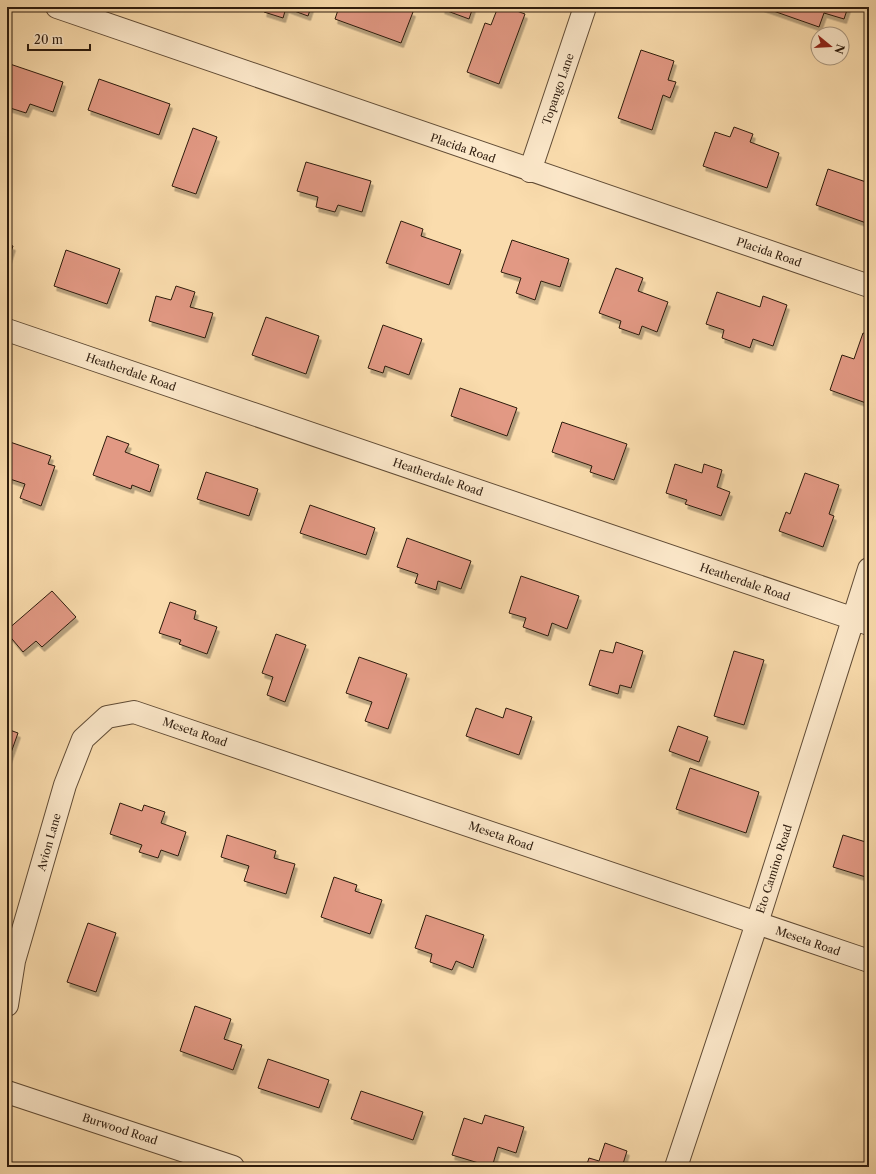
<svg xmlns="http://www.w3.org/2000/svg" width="876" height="1174" font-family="'Libre Caslon Text',serif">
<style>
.building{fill:#e29984;stroke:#2d1b0d;filter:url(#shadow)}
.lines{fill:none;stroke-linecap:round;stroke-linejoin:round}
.minor-casing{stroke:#604b35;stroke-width:24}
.minor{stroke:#fce8ca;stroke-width:22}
.labels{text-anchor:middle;stroke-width:3.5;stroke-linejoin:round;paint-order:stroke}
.street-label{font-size:11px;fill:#2d1b0d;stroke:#fce8ca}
</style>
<defs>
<filter id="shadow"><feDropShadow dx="2.5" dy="4.5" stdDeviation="0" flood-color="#0004"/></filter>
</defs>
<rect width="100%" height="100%" fill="#fadcad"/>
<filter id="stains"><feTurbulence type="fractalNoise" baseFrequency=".005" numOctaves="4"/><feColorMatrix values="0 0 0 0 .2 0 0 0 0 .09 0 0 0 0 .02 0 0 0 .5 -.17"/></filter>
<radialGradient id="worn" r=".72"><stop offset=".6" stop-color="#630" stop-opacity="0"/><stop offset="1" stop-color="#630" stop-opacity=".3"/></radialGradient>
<path class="building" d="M266 7H311L308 16 286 8 283 18 264 12Z
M339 7H398L413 12 401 43 335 19Z
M443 7H473L469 19 442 9Z
M498 7H506L525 14 499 84 467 72 485 23 491 25Z
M762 7H848L844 19 824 13 819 27Z
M641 50 674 61 668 80 676 82 670 98 663 95 652 130 618 118Z
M7 63 63 82 53 112 30 104 26 113 7 107 10 98 7 97Z
M99 79 170 104 159 135 88 110Z
M734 127 753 134 750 142 779 153 767 188 703 166 715 132 730 137Z
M193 128 217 137 196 194 172 186Z
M306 162 371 181 362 212 338 205 335 212 316 207 318 197 297 191Z
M828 169 869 183V224L816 205Z
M401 221 423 229 421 236 461 250 449 285 386 263Z
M512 240 569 259 560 287 541 281 535 300 516 293 521 278 501 272Z
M7 244 13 246 7 264Z
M66 250 120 269 107 304 54 286Z
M616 268 643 278 638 291 668 302 657 332 642 326 639 335 619 328 621 321 599 313Z
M176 286 195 292 190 307 213 313 205 338 149 321 156 296 171 300Z
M717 292 760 307 763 296 787 305 773 346 753 339 750 348 722 338 724 330 706 324Z
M266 317 319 336 306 374 252 355Z
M383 325 422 339 409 375 385 366 383 373 368 368Z
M863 333 869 335V394L866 403 830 390 842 355 854 359Z
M460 388 517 408 507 436 451 416Z
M562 422 627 444 614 480 590 472 592 466 552 452Z
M107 436 129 444 125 452 159 465 150 492 132 485 131 489 93 475Z
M7 441 51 456 48 464 55 466 41 506 20 498 25 484 7 478Z
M675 464 702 473 704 464 722 470 717 487 730 492 721 516 685 504 687 500 666 493Z
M206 472 258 489 249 516 197 499Z
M805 473 839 485 829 514 834 516 823 547 779 531 786 512 790 514Z
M310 505 375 528 366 555 300 533Z
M407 538 471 561 461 589 438 581 436 590 415 583 418 574 397 567Z
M521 576 579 596 567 629 552 623 548 636 523 627 526 618 509 613Z
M52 591 76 617 42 647 36 641 23 652 7 633V630Z
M170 602 196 611 194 619 217 627 207 654 179 644 181 640 159 633Z
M276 634 306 645 285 702 267 695 273 677 262 673Z
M616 642 643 651 631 688 620 685 618 694 589 685 600 650 613 653Z
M734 651 764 660 744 725 714 716Z
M359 657 407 674 388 729 365 721 372 702 346 693Z
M476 708 503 718 506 708 532 717 519 755 466 736Z
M678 726 708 737 699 762 669 751Z
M7 729 18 733 7 764Z
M690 768 759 792 746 833 676 809Z
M120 803 142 811 144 805 165 812 161 823 186 832 178 856 161 850 158 858 139 852 142 845 110 834Z
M227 835 276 851 274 858 295 864 286 894 244 881 249 866 221 857Z
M843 835 869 843V878L833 867Z
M334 877 357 885 355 891 382 900 370 934 321 917Z
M426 915 484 935 473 968 456 961 452 970 430 962 432 954 415 948Z
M88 923 116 933 96 992 67 982Z
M195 1006 231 1019 224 1039 242 1045 233 1070 180 1051Z
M268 1059 329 1080 319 1108 258 1088Z
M361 1091 423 1112 413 1140 351 1119Z
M485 1115 524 1127 516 1153 498 1147 492 1167 452 1155 464 1118 482 1124Z
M605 1143 627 1151 622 1167H586L589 1158 599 1161Z"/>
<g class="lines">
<defs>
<path id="minor" d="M57 7 869 286
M530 171 585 7
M7 330 869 624
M7 1005 14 961 65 785 83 739 107 717 134 712 869 961
M7 1092 233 1167
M676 1167 757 923 869 569"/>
</defs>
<use href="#minor" class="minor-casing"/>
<use href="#minor" class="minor"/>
</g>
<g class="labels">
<g class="street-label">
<text transform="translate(558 89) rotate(-71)" y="4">Topango Lane</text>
<text transform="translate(463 148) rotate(19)" y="4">Placida Road</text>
<text transform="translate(769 252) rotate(19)" y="4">Placida Road</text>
<text transform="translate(131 372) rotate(19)" y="4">Heatherdale Road</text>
<text transform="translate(438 477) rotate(19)" y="4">Heatherdale Road</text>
<text transform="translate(745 582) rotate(19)" y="4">Heatherdale Road</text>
<text transform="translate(195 732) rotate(19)" y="4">Meseta Road</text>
<text transform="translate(501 836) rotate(19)" y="4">Meseta Road</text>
<text transform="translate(49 842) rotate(-74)" y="4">Avion Lane</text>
<text transform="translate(774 869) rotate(-72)" y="4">Eto Camino Road</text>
<text transform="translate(808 941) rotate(19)" y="4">Meseta Road</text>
<text transform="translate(120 1129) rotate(18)" y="4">Burwood Road</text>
</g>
</g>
<rect width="876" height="1174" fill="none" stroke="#fadcad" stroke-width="24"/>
<rect x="8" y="8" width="860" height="1158" fill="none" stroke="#2d1b0d" stroke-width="2"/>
<rect x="12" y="12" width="852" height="1150" fill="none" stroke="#2d1b0d"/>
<g transform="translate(830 46) rotate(108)"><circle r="19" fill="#fce8ca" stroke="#a9967e"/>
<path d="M0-3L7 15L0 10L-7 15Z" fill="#8f2418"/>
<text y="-6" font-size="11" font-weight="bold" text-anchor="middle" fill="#2d1b0d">N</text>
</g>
<path d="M28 44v6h62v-6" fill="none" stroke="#2d1b0d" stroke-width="2"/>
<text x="34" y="44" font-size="12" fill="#2d1b0d" stroke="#fce8ca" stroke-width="3" paint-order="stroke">20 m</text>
<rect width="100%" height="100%" filter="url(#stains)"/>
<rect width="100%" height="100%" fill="url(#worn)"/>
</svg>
